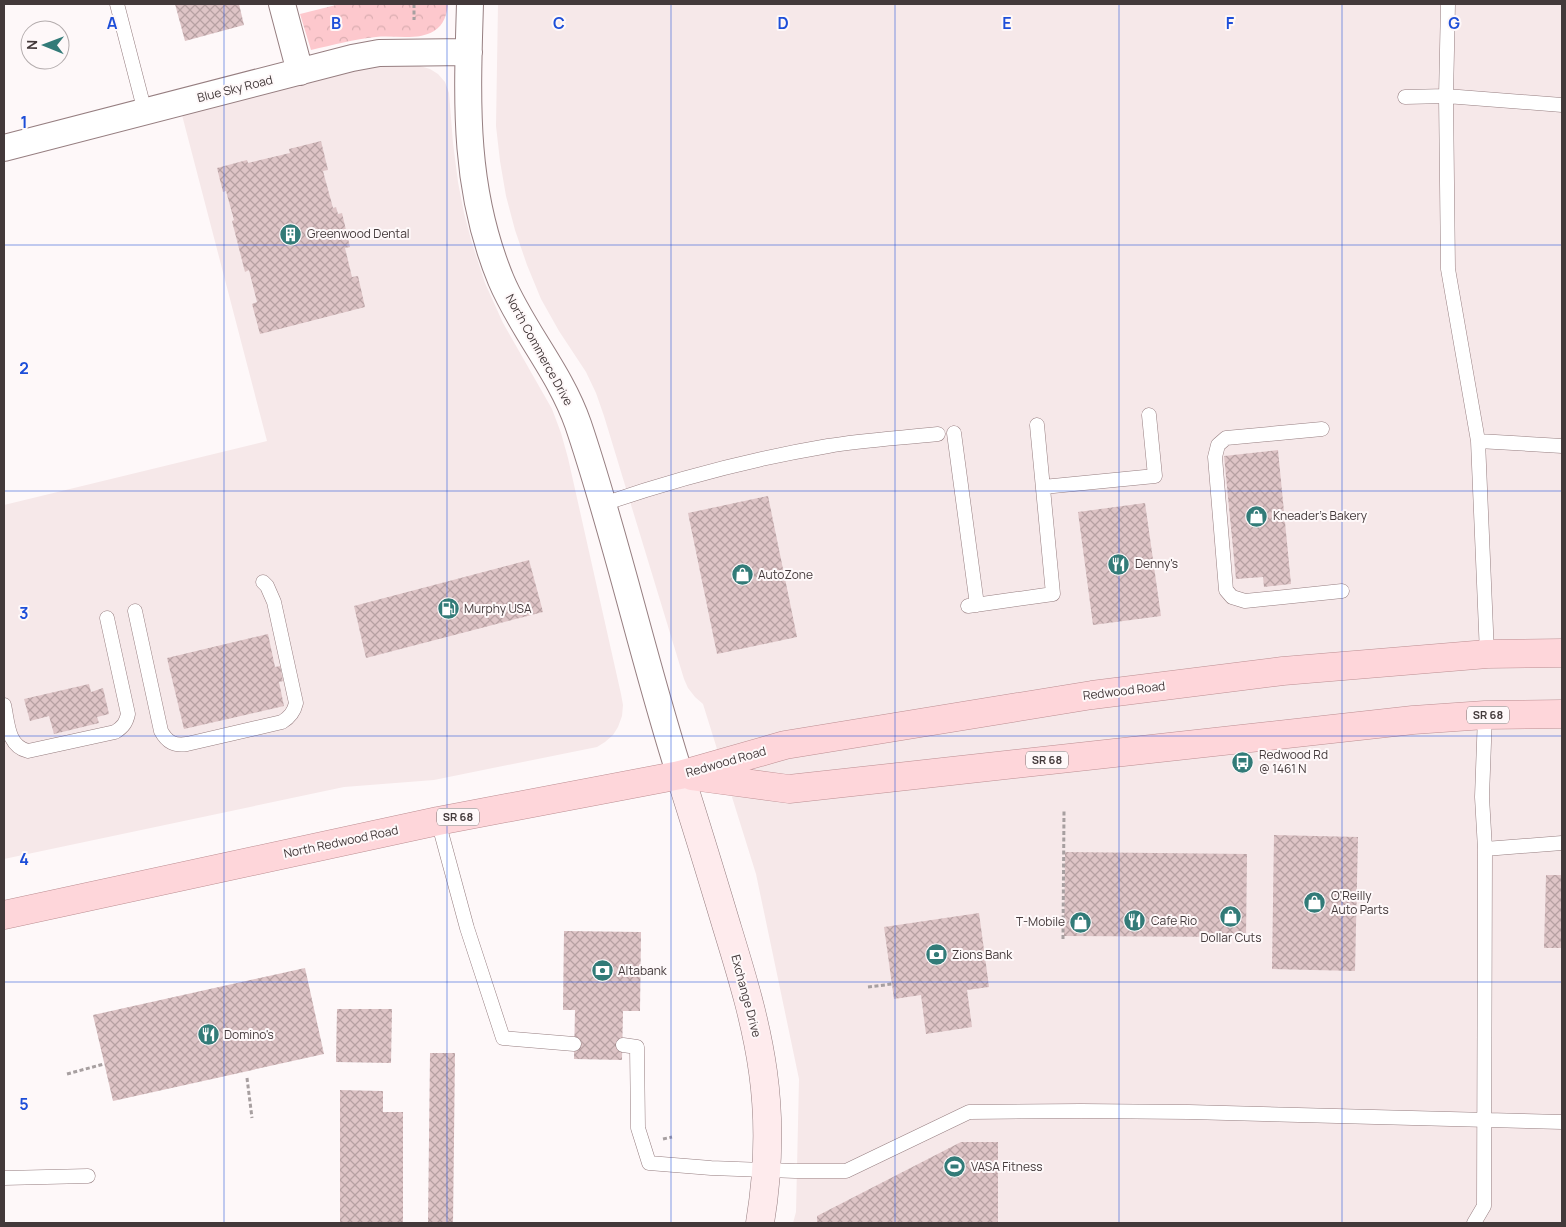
<svg xmlns="http://www.w3.org/2000/svg" width="1566" height="1227" font-family="Manrope,sans-serif">
<style>
.built{fill:#f6e8e9}
.forest{fill:url(#forest-crowns)}
.building{fill:url(#building-cross-hatch)}
.lines{fill:none;stroke-linecap:round;stroke-linejoin:round}
.lane-casing{stroke:#967e80;stroke-width:15}
.street-casing{stroke:#967e80;stroke-width:28}
.secondary-casing{stroke:#967e80;stroke-width:29}
.primary-casing{stroke:#bc8e92;stroke-width:29}
.path{stroke:#a79fa0;stroke-width:3;stroke-dasharray:4 2.5;stroke-linecap:butt}
.lane{stroke:#fff;stroke-width:14}
.street{stroke:#fff;stroke-width:26}
.secondary{stroke:#feebed;stroke-width:28}
.primary{stroke:#fed6da;stroke-width:28}
.grid{fill:none;stroke:#1d4ed8;stroke-width:1;stroke-opacity:0.55}
.labels{text-anchor:middle;stroke-width:4;stroke-linejoin:round;paint-order:stroke}
.shield{fill:#fef8f9;stroke:#7b7273;stroke-width:1}
.shield-label{font-size:11px;font-weight:bold;fill:#43393a}
.street-label{font-size:12px;fill:#43393a;stroke:#fef8f9}
.poi-label{font-size:12px;fill:#43393a;stroke:#fef8f9;text-anchor:start}
.grid-label{font-size:16px;text-anchor:middle;font-weight:bold;fill:#1d4ed8;stroke:#fef8f9;stroke-width:4;stroke-linejoin:round;paint-order:stroke}
</style>
<defs>
<pattern id="forest-crowns" width="20" height="18" patternUnits="userSpaceOnUse" patternTransform="scale(1.25)"><rect width="20" height="18" fill="#fdc8cd"/><path d="M2 6a3 3 0 1 1 6 0M12 15a3 3 0 1 1 6 0" fill="none" stroke="#daadb1"/></pattern>
<pattern id="building-cross-hatch" width="8" height="8" patternUnits="userSpaceOnUse" patternTransform="scale(1.25)"><rect width="8" height="8" fill="#dec4c6"/><path d="M0 0l8 8M0 8l8-8" fill="none" stroke="#b6a0a2"/></pattern>
</defs>
<rect width="100%" height="100%" fill="#fef8f9"/>
<path class="built" d="M498 4H1562V1223H793L796 1212 799 1079 756 874 703 704 695 697 688 688 684 679 604 416 596 393 586 372 559 331 541 299 527 265 515 230 506 196 500 161 496 126Z
M396 65 420 66 430 69 438 74 445 82 449 93 453 143 458 182 464 213 472 243 485 283 503 323 552 409 561 433 568 458 621 694 623 705 622 716 618 727 613 735 605 742 597 747 434 780 344 787 4 859V505L267 441 182 115 368 67Z"/>
<path class="forest" d="M340 4H448C447 14 444 25 434 31 418 41 394 35 376 37 354 39 333 45 311 50L300 14Z"/>
<path class="building" d="M175 4H239L244 25 185 41Z
M321 141 328 170 323 171 333 208 336 207 338 214 342 213 350 247 345 248 352 277 358 276 365 307 260 334 252 304 257 302 249 270 245 272 232 221 234 220 226 191 223 192 217 168 247 160 248 163 290 153 289 149Z
M1278 450 1291 584 1264 587 1263 577 1236 579 1224 456Z
M768 496 797 637 717 654 688 513Z
M1145 503 1161 616 1093 625 1078 512Z
M529 560 543 612 366 658 354 606Z
M268 634 275 667 280 666 283 681 279 682 284 706 184 729 167 658Z
M89 684 91 692 103 688 109 714 97 717 99 723 54 734 49 716 30 721 24 699Z
M1274 835 1358 837 1355 971 1272 969Z
M1065 852 1247 854 1246 937 1064 936Z
M1546 875H1562V948H1544Z
M979 913 989 987 967 990 972 1027 926 1034 921 995 894 999 884 927Z
M564 931 641 932 640 1011H623L622 1060 574 1059 575 1010H563Z
M305 968 324 1054 113 1101 93 1015Z
M337 1009H392L391 1063 336 1062Z
M430 1053H455L453 1223H428Z
M340 1090 383 1091V1112H403V1223H340Z
M961 1142H998V1223H817V1216Z"/>
<g class="lines">
<defs>
<path id="lane" d="M117 4 145 112
M1448 4 1446 96 1448 269 1478 441 1487 654
M1405 97 1446 96 1562 105
M1322 429 1226 438 1218 445 1215 457 1226 590 1232 597 1245 601 1342 591
M954 433 977 605
M1478 441 1562 446
M1043 487 1155 476 1149 415
M603 504C676 479 751 459 828 446 864 440 902 438 938 434
M968 606 1053 594 1037 425
M135 611 161 731C167 742 174 746 187 744L282 722C290 717 294 712 296 703L274 602 267 586 263 582
M4 705C8 722 7 746 28 751L115 732C123 727 126 723 128 714L107 618
M438 821 467 928 503 1038 574 1044
M1485 849 1562 843
M623 1045 637 1047 638 1128 649 1163 711 1168 795 1171H846L969 1112 1081 1111 1189 1112 1562 1122
M4 1178 88 1176
M1474 1223 1484 1206 1485 849 1482 797 1485 715"/>
<path id="street" d="M282 4 300 72
M470 4C467 101 463 188 501 280 522 330 560 372 578 424 617 539 643 659 680 775
M4 148 352 58 379 53 469 52"/>
<path id="secondary" d="M680 775C696 825 711 874 726 924 741 973 756 1021 763 1072 770 1122 768 1174 760 1223"/>
<path id="primary" d="M692 776 789 789 1413 720 1485 715 1562 714
M4 915 438 821 680 775 785 745 1092 695 1283 671 1487 654 1562 653"/>
</defs>
<use href="#lane" class="lane-casing"/>
<use href="#street" class="street-casing"/>
<use href="#secondary" class="secondary-casing"/>
<use href="#primary" class="primary-casing"/>
<path class="path" d="M414 4V20
M1063 939 1064 811
M868 987 892 984
M67 1074 104 1064
M247 1078 252 1118
M663 1139 672 1137"/>
<use href="#lane" class="lane"/>
<use href="#street" class="street"/>
<use href="#secondary" class="secondary"/>
<use href="#primary" class="primary"/>
</g>
<path class="grid" d="M224 4V1223M447 4V1223M671 4V1223M895 4V1223M1119 4V1223M1342 4V1223M4 245H1562M4 491H1562M4 736H1562M4 982H1562"/>
<defs>
<symbol id="building-disc" viewBox="-11 -11 22 22"><circle r="9.5" fill="#327b78" stroke="#fef8f9"/><path d="M-4-6H4V6H1V3H-1V6H-4ZM-2.5-4.3h1.7v1.8h-1.7ZM.8-4.3h1.7v1.8H.8ZM-2.5-1h1.7V.8h-1.7ZM.8-1h1.7V.8H.8Z" fill="#fff"/></symbol>
<symbol id="shop-disc" viewBox="-11 -11 22 22"><circle r="9.5" fill="#327b78" stroke="#fef8f9"/><path d="M-5-2.5h2.3a2.7 3.5 0 0 1 5.4 0H5L5.5 6h-11ZM-1.5-2.5h3a1.5 2.3 0 0 0-3 0Z" fill="#fff"/></symbol>
<symbol id="restaurant-disc" viewBox="-11 -11 22 22"><circle r="9.5" fill="#327b78" stroke="#fef8f9"/><path d="M-5-6h1v4h1v-4h1v4h1v-4h1v5L-1.5 .5V6h-2V.5L-5-1ZM5-6V6H3V1.5H1.5Q1.5-4 5-6Z" fill="#fff"/></symbol>
<symbol id="fuel-disc" viewBox="-11 -11 22 22"><circle r="9.5" fill="#327b78" stroke="#fef8f9"/><path d="M-5.5-6h7V0h2V4h1.3V-2.5L3-4.5l.8-.8L6-3V5H2.5V1h-1V6h-7ZM-4.2-4.7v3.2H.2V-4.7Z" fill="#fff"/></symbol>
<symbol id="bus-disc" viewBox="-11 -11 22 22"><circle r="9.5" fill="#327b78" stroke="#fef8f9"/><path d="M-5-6H5V4H4V6H2V4H-2V6H-4V4H-5ZM-3.5-4V0h7V-4ZM-3.5 1.2v1.5H-2V1.2ZM2 1.2v1.5H3.5V1.2Z" fill="#fff"/></symbol>
<symbol id="bank-disc" viewBox="-11 -11 22 22"><circle r="9.5" fill="#327b78" stroke="#fef8f9"/><path d="M-6-4H6V4H-6ZM0-2.3a2.3 2.3 0 1 0 0 4.6a2.3 2.3 0 1 0 0-4.6Z" fill="#fff"/></symbol>
<symbol id="stadium-disc" viewBox="-11 -11 22 22"><circle r="9.5" fill="#327b78" stroke="#fef8f9"/><path d="M0-5a6.5 5 0 1 0 0 10a6.5 5 0 1 0 0-10ZM-3.5-1.8h7v3.6h-7Z" fill="#fff"/></symbol>
</defs>
<g fill-rule="evenodd">
<use href="#building-disc" x="278" y="222" width="25" height="25"/>
<use href="#shop-disc" x="1244" y="504" width="25" height="25"/>
<use href="#restaurant-disc" x="1106" y="552" width="25" height="25"/>
<use href="#shop-disc" x="730" y="562" width="25" height="25"/>
<use href="#fuel-disc" x="436" y="596" width="25" height="25"/>
<use href="#bus-disc" x="1230" y="750" width="25" height="25"/>
<use href="#shop-disc" x="1302" y="890" width="25" height="25"/>
<use href="#shop-disc" x="1218" y="904" width="25" height="25"/>
<use href="#restaurant-disc" x="1122" y="908" width="25" height="25"/>
<use href="#shop-disc" x="1068" y="910" width="25" height="25"/>
<use href="#bank-disc" x="924" y="942" width="25" height="25"/>
<use href="#bank-disc" x="590" y="958" width="25" height="25"/>
<use href="#restaurant-disc" x="196" y="1022" width="25" height="25"/>
<use href="#stadium-disc" x="942" y="1154" width="25" height="25"/>
</g>
<g class="labels">
<g class="shield">
<rect x="1467" y="706.5" width="42" height="17" rx="4"/>
<rect x="1026" y="751.5" width="42" height="17" rx="4"/>
<rect x="437" y="808.5" width="42" height="17" rx="4"/>
</g>
<g class="shield-label">
<text x="1488" y="719">SR 68</text>
<text x="1047" y="764">SR 68</text>
<text x="458" y="821">SR 68</text>
</g>
<g class="street-label">
<text transform="translate(235 89) rotate(-14)" y="4">Blue Sky Road</text>
<text transform="translate(539 350) rotate(61)" y="4">North Commerce Drive</text>
<text transform="translate(1124 691) rotate(-7)" y="4">Redwood Road</text>
<text transform="translate(726 762) rotate(-16)" y="4">Redwood Road</text>
<text transform="translate(341 842) rotate(-12)" y="4">North Redwood Road</text>
<text transform="translate(746 996) rotate(75)" y="4">Exchange Drive</text>
</g>
<g class="poi-label">
<text x="307" y="238">Greenwood Dental</text>
<text x="1273" y="520">Kneader's Bakery</text>
<text x="1135" y="568">Denny's</text>
<text x="758" y="579">AutoZone</text>
<text x="464" y="613">Murphy USA</text>
<text x="1259" y="759">Redwood Rd<tspan x="1259" dy="14">@ 1461 N</tspan></text>
<text x="1331" y="900">O'Reilly<tspan x="1331" dy="14">Auto Parts</tspan></text>
<text x="1151" y="925">Cafe Rio</text>
<text x="1065" y="926" text-anchor="end">T-Mobile</text>
<text x="1231" y="942" text-anchor="middle">Dollar Cuts</text>
<text x="952" y="959">Zions Bank</text>
<text x="618" y="975">Altabank</text>
<text x="224" y="1039">Domino's</text>
<text x="971" y="1171">VASA Fitness</text>
</g>
</g>
<g class="grid-label">
<text x="112" y="29">A</text>
<text x="336" y="29">B</text>
<text x="559" y="29">C</text>
<text x="783" y="29">D</text>
<text x="1007" y="29">E</text>
<text x="1230" y="29">F</text>
<text x="1454" y="29">G</text>
<text x="24" y="128">1</text>
<text x="24" y="374">2</text>
<text x="24" y="619">3</text>
<text x="24" y="865">4</text>
<text x="24" y="1110">5</text>
</g>
<rect width="1566" height="1227" fill="none" stroke="#43393a" stroke-width="10"/>
<g transform="translate(45 45) rotate(271)"><circle r="24" fill="#fef8f9" stroke="#b3acad"/>
<path d="M0-4L9 19L0 12L-9 19Z" fill="#327b78"/>
<text y="-8" font-size="14" font-weight="bold" text-anchor="middle" fill="#43393a">N</text>
</g>
</svg>
